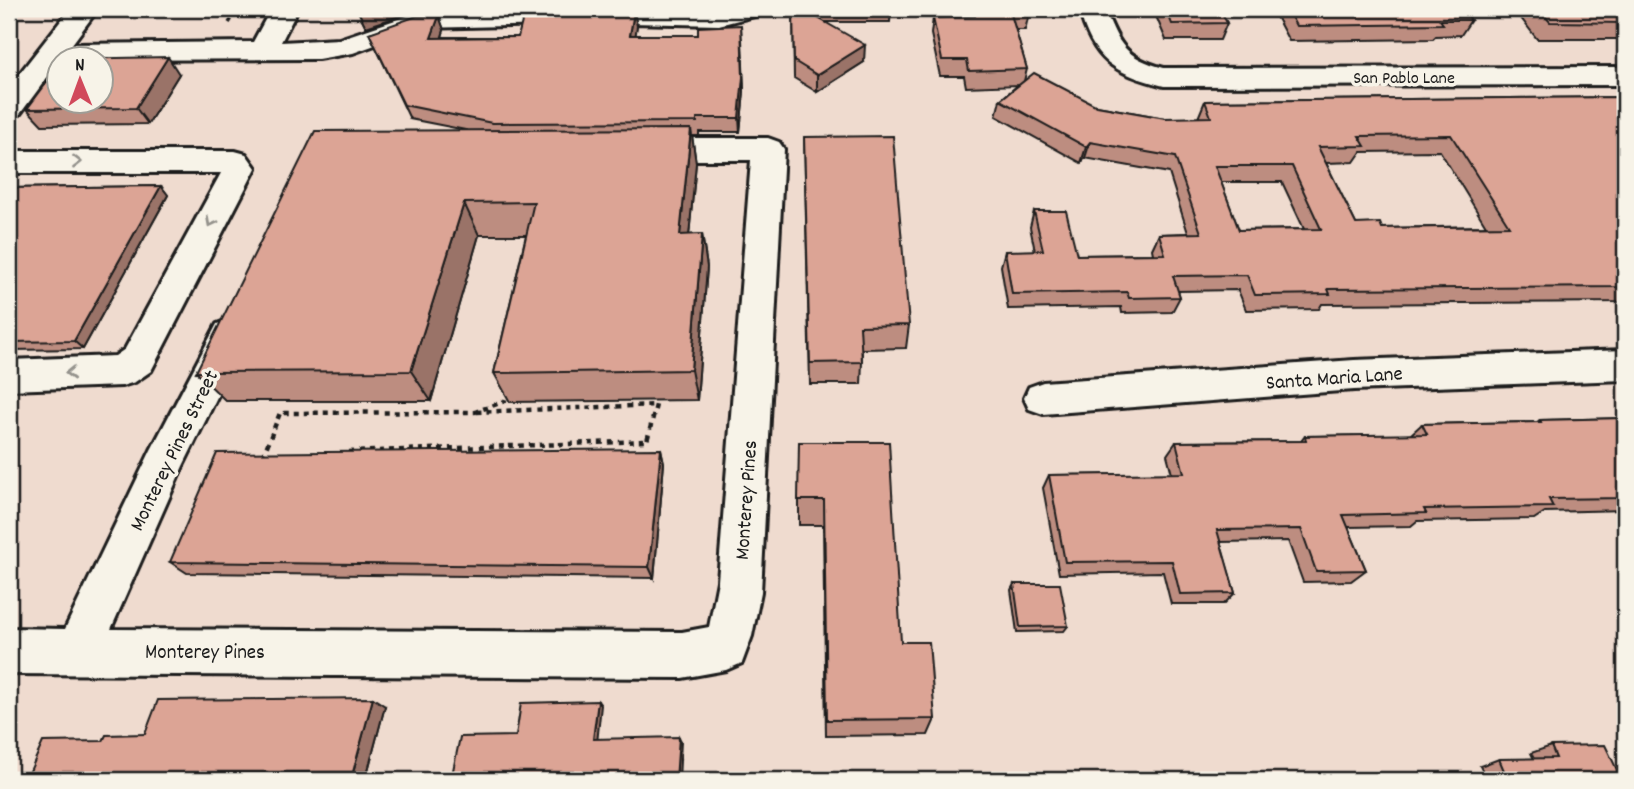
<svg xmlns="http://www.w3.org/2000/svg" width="1634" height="789" font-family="Dekko,sans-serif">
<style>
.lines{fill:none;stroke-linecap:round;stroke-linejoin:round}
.stream{fill:#65809b;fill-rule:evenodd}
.minor-casing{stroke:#1c1c1c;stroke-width:6}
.path-far1{stroke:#1c1c1c;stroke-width:3.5;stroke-dasharray:4.5 4.5;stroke-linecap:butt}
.path{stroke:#1c1c1c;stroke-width:4.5;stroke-dasharray:5 5;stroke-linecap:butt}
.minor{fill:#f7f3e8;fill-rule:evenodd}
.wall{fill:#bd8d80;stroke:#1c1c1c;stroke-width:2;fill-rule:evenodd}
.shaded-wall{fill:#9a7368;stroke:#1c1c1c;stroke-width:2}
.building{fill:#dca495;stroke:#1c1c1c;stroke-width:2;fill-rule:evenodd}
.oneway{stroke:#94928c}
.labels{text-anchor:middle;stroke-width:7;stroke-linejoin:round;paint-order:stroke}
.far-street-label{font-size:18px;fill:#1c1c1c;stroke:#f7f3e8}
.street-label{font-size:21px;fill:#1c1c1c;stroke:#f7f3e8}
</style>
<rect width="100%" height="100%" fill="#efdbcf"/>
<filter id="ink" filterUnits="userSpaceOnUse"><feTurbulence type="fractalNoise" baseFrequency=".0143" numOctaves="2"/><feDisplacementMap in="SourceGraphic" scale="14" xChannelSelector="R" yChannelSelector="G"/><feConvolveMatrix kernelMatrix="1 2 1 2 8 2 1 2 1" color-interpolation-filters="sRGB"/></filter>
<g filter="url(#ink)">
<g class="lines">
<path class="stream" d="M9 9H20L16 12H9Z
M146 9H162L128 18 124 15Z"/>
<defs>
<path id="minor" d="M70 9H98L72 44 253 42 271 9H298L281 42 339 39 419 12 762 9 758 15 719 25 631 23 422 28 353 53 318 59 60 60 20 114 9 117V87Z
M1079 9H1105C1118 44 1126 58 1164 68L1625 67V85L1164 86C1114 73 1093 61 1079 9Z
M643 138H768L779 142 784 149 761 592 752 636 742 663 726 670 682 678 9 674V628L65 629 151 450 217 324 230 319 243 324 248 334 183 466 111 629 682 632 709 627 718 581 751 160H643L632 156 627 149 632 142Z
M9 151H235L246 154 256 168 151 371 135 382 122 386 9 390V360L115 356 125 349 221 173H9Z
M1625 350V380L1354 390 1043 414 1029 409 1024 398 1029 387 1043 382 1354 360Z"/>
</defs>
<use href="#minor" class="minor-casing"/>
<path class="path-far1" d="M229 23 238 9"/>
<path class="path" d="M349 452 647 441 656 405 475 412
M263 456 280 413 475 412 505 401 508 392"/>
<use href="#minor" class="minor"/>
</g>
<path class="wall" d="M357 9H452L418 10 366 27Z
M793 9H891L890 22H825L864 62 817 92 794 78Z
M968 9H1028L1029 14 1025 30H1015L1027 69 1024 81 1097 106 1165 118H1198L1205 101 1625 97V302L1322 304 1319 309 1246 310 1238 290 1178 291 1180 297 1172 312 1122 313 1121 307 1008 309 1001 266 1005 251H1035L1030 227 1034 211 1077 255 1153 254 1152 249 1159 234 1188 233 1169 173 1085 158 1081 163 996 116 1000 100 1018 85 966 87 964 76H940L931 34 933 18 969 16ZM1440 151 1486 226 1382 228 1356 224 1326 163 1354 162 1361 152ZM1221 182H1282L1304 229 1239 230Z
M1153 9H1220L1227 23 1220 40H1166Z
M1272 9H1463L1471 20 1461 35 1436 36 1433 39 1289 41Z
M1514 9H1625V39H1537Z
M634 12 637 26 635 35 742 39 744 91 740 132H699V136H692L696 163 689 235 702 234 707 267 697 400 510 402 494 373 526 235H479L431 401H226L196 372 466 130 410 119 369 33 439 16 444 30 442 37H518Z
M179 74 148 124 42 125 27 109Z
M804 137 909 325 906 348 862 349V362L861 384H810Z
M161 186 168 195 83 349 9 350V188Z
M1625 418V510L1545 512 1534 519 1417 521 1411 526 1348 527 1366 570 1351 581 1303 582 1288 541 1220 542 1235 593 1224 604H1171L1163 572 1059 574 1043 488 1049 475 1172 474 1167 455 1176 442 1301 441 1305 436 1410 435 1422 424 1537 422 1540 420Z
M799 442 901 642 935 719 928 735 826 736 823 525H799Z
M661 449 664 463 654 578 187 573 170 562Z
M1014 584 1068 626 1064 631 1017 632 1011 590Z
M385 706 366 778 26 780 103 741 145 734Z
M1551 746 1622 780H1487L1480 766 1499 759H1534L1531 753Z"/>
<path class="shaded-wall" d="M363 9H418V10L366 27 358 11Z
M634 12 637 26 633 50 630 35Z
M439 16 444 30 437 52 431 38Z
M741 25 744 91 740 132 739 118Z
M865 45 864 62 817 92V75Z
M168 57 179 74 148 124 136 108Z
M691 129 696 163 686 267 680 235Z
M1090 142 1085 158 1081 163 1086 147Z
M161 186 168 195 83 349 74 341Z
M464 203 479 235 431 401 411 371Z
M702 234 707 267 697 400 691 370Z
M661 449 664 463 654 578 649 567Z
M373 698 385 706 366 778 353 772Z
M598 701 601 705 597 743 593 739Z
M679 737 681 741 679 780H676Z
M163 774 181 780H161Z"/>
<path class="building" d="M793 9H802L865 45 817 75 794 61Z
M973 9H1028L1029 14H1011L1027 69 969 71 967 60H942L933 18 975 16Z
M1166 9H1220L1227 23 1172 24Z
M1287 9H1463L1471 20H1440L1443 24 1296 26Z
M1539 9H1625V23L1550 22Z
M634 12 630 35H698V27L741 25 743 77 739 118H697V122L492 123 404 105 369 33 417 16H439L431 38 518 37 524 14Z
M168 57 136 108 27 109 60 65V102H102V60H64L65 59Z
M1034 73 1097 106 1165 118 1211 117 1205 101 1625 97V287L1328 289 1330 294 1255 295 1247 275 1173 276 1180 297 1129 298 1127 292 1012 294 1005 251 1043 250 1034 211H1066L1077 255 1165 254 1159 234 1201 233 1175 157 1090 142 1086 147 1000 100ZM1451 135 1509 226 1382 228 1380 223 1356 224 1318 147 1365 146 1359 136ZM1215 166H1292L1321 229 1239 230Z
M691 129 680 235 702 234 691 370 494 373 534 202 464 203 411 371 196 372 315 131Z
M893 136 909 325 860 326 862 362 810 363 804 137Z
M161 186 74 341 9 342V188Z
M1625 418V498L1549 499 1553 507 1424 509 1426 513 1343 515 1366 570 1316 571 1301 529 1217 530 1235 593 1180 594 1172 561 1065 562 1049 475 1184 473 1176 442 1306 441 1305 436 1427 434 1422 424 1541 422 1540 420Z
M799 442H889L901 642H929L935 719 827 720 824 500H798Z
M661 449 649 567 170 562 217 453Z
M1014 584H1060L1068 626 1020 627Z
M373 698 353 772 163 774 161 780H26L43 742 103 741 106 735 145 734 158 700Z
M598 701 593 739 679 737 676 780H451L460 737 516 736 521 703Z
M1605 745 1622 780H1508L1499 759 1556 758 1551 746Z"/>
<defs><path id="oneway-chevron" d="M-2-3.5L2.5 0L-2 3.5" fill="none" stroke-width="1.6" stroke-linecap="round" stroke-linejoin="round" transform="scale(1.75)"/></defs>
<g class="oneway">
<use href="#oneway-chevron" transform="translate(77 162)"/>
<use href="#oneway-chevron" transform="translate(211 222) rotate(118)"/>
<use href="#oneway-chevron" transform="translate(70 373) rotate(178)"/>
</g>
</g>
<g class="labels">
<g class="far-street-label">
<text x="1404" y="83">San Pablo Lane</text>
</g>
<g class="street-label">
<text transform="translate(1334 377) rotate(-4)" y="7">Santa Maria Lane</text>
<text transform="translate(173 450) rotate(-64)" y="7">Monterey Pines Street</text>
<text transform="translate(745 500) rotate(-86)" y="7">Monterey Pines</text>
<text x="205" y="658">Monterey Pines</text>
</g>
</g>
<rect width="1634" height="789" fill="none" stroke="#f7f3e8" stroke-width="35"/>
<rect x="18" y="18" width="1599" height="754" fill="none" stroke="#1c1c1c" stroke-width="2.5" filter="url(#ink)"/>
<g transform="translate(80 80) rotate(359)"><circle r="33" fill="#f7f3e8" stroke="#9f9d96" stroke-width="2"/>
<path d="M0-5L12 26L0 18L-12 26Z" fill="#d1495b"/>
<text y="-10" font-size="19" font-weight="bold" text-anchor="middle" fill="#1c1c1c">N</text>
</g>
</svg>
